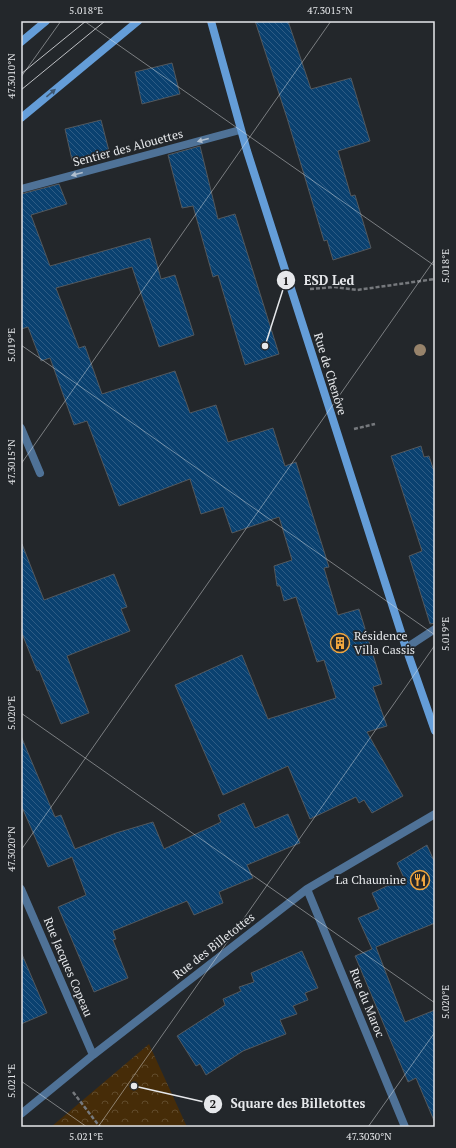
<svg xmlns="http://www.w3.org/2000/svg" width="456" height="1148" font-family="'PT Serif',serif">
<style>
.park{fill:url(#park-crowns)}
.building{fill:url(#building-back-hatch);stroke:#53585d}
.lines{fill:none;stroke-linecap:round;stroke-linejoin:round}
.path{stroke:#76797d;stroke-width:2.5;stroke-dasharray:4 2;stroke-linecap:butt}
.street{stroke:#4f7297;stroke-width:8}
.secondary{stroke:#649dd8;stroke-width:8}
.tram{stroke:#bdbfc3;stroke-width:1}
.tree{fill:#97836b}
.oneway{fill:#3d5670}
.oneway2{fill:#b1bfce}
.ticks{fill:none;stroke:#e6e8eb;stroke-width:1;stroke-opacity:0.45}
.labels{text-anchor:middle;stroke-width:3.5;stroke-linejoin:round;paint-order:stroke}
.street-label{font-size:12px;fill:#e6e8eb;stroke:#23272b}
.poi-label{font-size:12px;fill:#e6e8eb;stroke:#23272b;text-anchor:start}
.leader{fill:none;stroke:#e6e8eb;stroke-width:1.5}
.callout-dot{fill:#e6e8eb;stroke:#23272b;stroke-width:1.5}
.mark-label{font-size:12px;text-anchor:middle;font-weight:bold;fill:#111}
.callout-label{font-size:13px;text-anchor:middle;font-weight:bold;fill:#e6e8eb;stroke:#23272b;stroke-width:3.5;stroke-linejoin:round;paint-order:stroke}
.neatline{fill:none;stroke:#e6e8eb;stroke-width:1.5}
.ticks-label{font-size:10px;text-anchor:middle;fill:#e6e8eb}
</style>
<defs>
<pattern id="park-crowns" width="20" height="18" patternUnits="userSpaceOnUse"><rect width="20" height="18" fill="#462c08"/><path d="M2 6a3 3 0 1 1 6 0M12 15a3 3 0 1 1 6 0" fill="none" stroke="#614b2c"/></pattern>
<pattern id="building-back-hatch" width="6" height="6" patternUnits="userSpaceOnUse"><rect width="6" height="6" fill="#0a4170"/><path d="M-1 5l2 2M0 0l6 6M5-1l2 2" fill="none" stroke="#2e5c85"/></pattern>
</defs>
<rect width="100%" height="100%" fill="#23272b"/>
<path class="park" d="M149 1044 187 1127H51Z"/>
<path class="building" d="M255 21H288L311 89 351 78 370 141 338 151 351 196 355 195 371 248 333 260 327 240 324 241 287 118Z
M172 63 180 94 142 104 135 72Z
M101 120 109 151 72 160 65 129Z
M200 146 218 219 235 214 279 354 245 365 218 275 213 277 193 206 182 208 168 155Z
M59 184 67 204 31 215 50 266 150 238 161 279 175 275 194 335 159 347 132 267 56 288 79 348 85 346 102 394 175 371 190 413 216 405 228 442 273 428 285 466 296 462 329 567 324 568 338 615 359 609 382 684 373 687 387 726 367 732 403 796 372 813 364 800 359 803 356 797 310 819 288 766 223 795 175 685 242 655 268 719 336 698 324 660 317 662 296 597 284 601 280 586H277L274 566 292 560 279 517 232 533 223 507 201 514 190 479 119 506 87 421 74 425 50 358 41 361 28 327 21 329V194Z
M421 446 424 457 429 456 435 474V623L430 624 409 556 422 551 391 456Z
M21 544H22L44 600 114 574 127 607 121 609 130 631 67 656 89 713 61 724 39 670 37 671 21 631Z
M21 736 55 817 61 815 75 849 116 833 153 822 164 849 221 822 218 815 244 803 255 828 288 814 300 843 247 865 253 878 219 892 223 903 194 915 187 901 113 931 116 939 113 940 128 978 94 992 58 907 86 895 72 857 48 867 21 805Z
M427 845 435 863V923L376 947 405 1022 435 1010V1123L416 1078 408 1082 355 956 372 949 358 918 379 909 372 893 404 878 397 863Z
M302 951 318 988 305 993 308 1000 293 1006 297 1014 280 1020 286 1034 243 1051 206 1075 200 1064 196 1066 177 1036 225 1005 223 999 241 991 239 987 254 982 251 973Z
M21 952 47 1013 21 1024Z"/>
<g class="lines">
<path class="path" d="M310 289 335 287 357 290 435 279
M354 429 375 424
M73 1092 100 1127"/>
<path class="street" d="M21 189 240 130
M21 428 40 473
M406 648 435 629
M21 889 93 1055
M307 889 405 1127
M21 1114 93 1055 307 889 435 814"/>
<path class="secondary" d="M211 21 247 151 406 648 435 731
M21 42 46 21
M21 118 138 21"/>
<path class="tram" d="M21 74 86 21
M21 90 105 21"/>
</g>
<circle class="tree" cx="420" cy="350" r="6"/>
<defs><path id="oneway-solid" d="M-6-.8H1V-3.2L6.5 0L1 3.2V.8H-6Z"/></defs>
<use class="oneway" href="#oneway-solid" transform="translate(51 93) rotate(-40)"/>
<g class="oneway2">
<use href="#oneway-solid" transform="translate(203 140) rotate(165)"/>
<use href="#oneway-solid" transform="translate(77 174) rotate(165)"/>
</g>
<path class="ticks" d="M84 21 435 266M21 77 61 21M21 345 435 635M21 464 331 21M21 713 435 1003M21 850 435 259M21 1081 87 1127M98 1127 435 645M368 1127 435 1032"/>
<defs>
<symbol id="building-ring" viewBox="-11 -11 22 22"><circle r="9.5" fill="#23272b" stroke="#f0a63f" stroke-width="1.5"/><path d="M-4-6H4V6H1V3H-1V6H-4ZM-2.5-4.3h1.7v1.8h-1.7ZM.8-4.3h1.7v1.8H.8ZM-2.5-1h1.7V.8h-1.7ZM.8-1h1.7V.8H.8Z" fill="#f0a63f"/></symbol>
<symbol id="restaurant-ring" viewBox="-11 -11 22 22"><circle r="9.5" fill="#23272b" stroke="#f0a63f" stroke-width="1.5"/><path d="M-5-6h1v4h1v-4h1v4h1v-4h1v5L-1.5 .5V6h-2V.5L-5-1ZM5-6V6H3V1.5H1.5Q1.5-4 5-6Z" fill="#f0a63f"/></symbol>
</defs>
<g fill-rule="evenodd">
<use href="#building-ring" x="329" y="632" width="22" height="22"/>
<use href="#restaurant-ring" x="409" y="869" width="22" height="22"/>
</g>
<g class="labels">
<g class="street-label">
<text transform="translate(128 148) rotate(-15)" y="4">Sentier des Alouettes</text>
<text transform="translate(330 374) rotate(73)" y="4">Rue de Chenôve</text>
<text transform="translate(214 946) rotate(-38)" y="4">Rue des Billetottes</text>
<text transform="translate(68 967) rotate(67)" y="4">Rue Jacques Copeau</text>
<text transform="translate(367 1003) rotate(68)" y="4">Rue du Maroc</text>
</g>
<g class="poi-label">
<text x="354" y="640">Résidence<tspan x="354" dy="14">Villa Cassis</tspan></text>
<text x="406" y="884" text-anchor="end">La Chaumine</text>
</g>
</g>
<path class="leader" d="M265 346L286 280M134 1086L213 1104"/>
<g class="callout-dot">
<circle cx="265" cy="346" r="4"/>
<circle cx="134" cy="1086" r="4"/>
<circle cx="286" cy="280" r="10"/>
<circle cx="213" cy="1104" r="10"/>
</g>
<g class="mark-label">
<text x="286" y="285">1</text>
<text x="213" y="1108">2</text>
</g>
<g class="callout-label">
<text x="329" y="285">ESD Led</text>
<text x="298" y="1108">Square des Billetottes</text>
</g>
<rect width="456" height="1148" fill="none" stroke="#23272b" stroke-width="44"/>
<rect x="22" y="22" width="412" height="1104" class="neatline"/>
<g class="ticks-label">
<text x="86" y="14">5.018°E</text>
<text x="330" y="14">47.3015°N</text>
<text transform="translate(11 76) rotate(-90)" y="4">47.3010°N</text>
<text transform="translate(445 266) rotate(-90)" y="4">5.018°E</text>
<text transform="translate(11 345) rotate(-90)" y="4">5.019°E</text>
<text transform="translate(11 462) rotate(-90)" y="4">47.3015°N</text>
<text transform="translate(445 634) rotate(-90)" y="4">5.019°E</text>
<text transform="translate(11 713) rotate(-90)" y="4">5.020°E</text>
<text transform="translate(11 849) rotate(-90)" y="4">47.3020°N</text>
<text transform="translate(445 1002) rotate(-90)" y="4">5.020°E</text>
<text transform="translate(11 1081) rotate(-90)" y="4">5.021°E</text>
<text x="86" y="1140">5.021°E</text>
<text x="369" y="1140">47.3030°N</text>
</g>
</svg>
